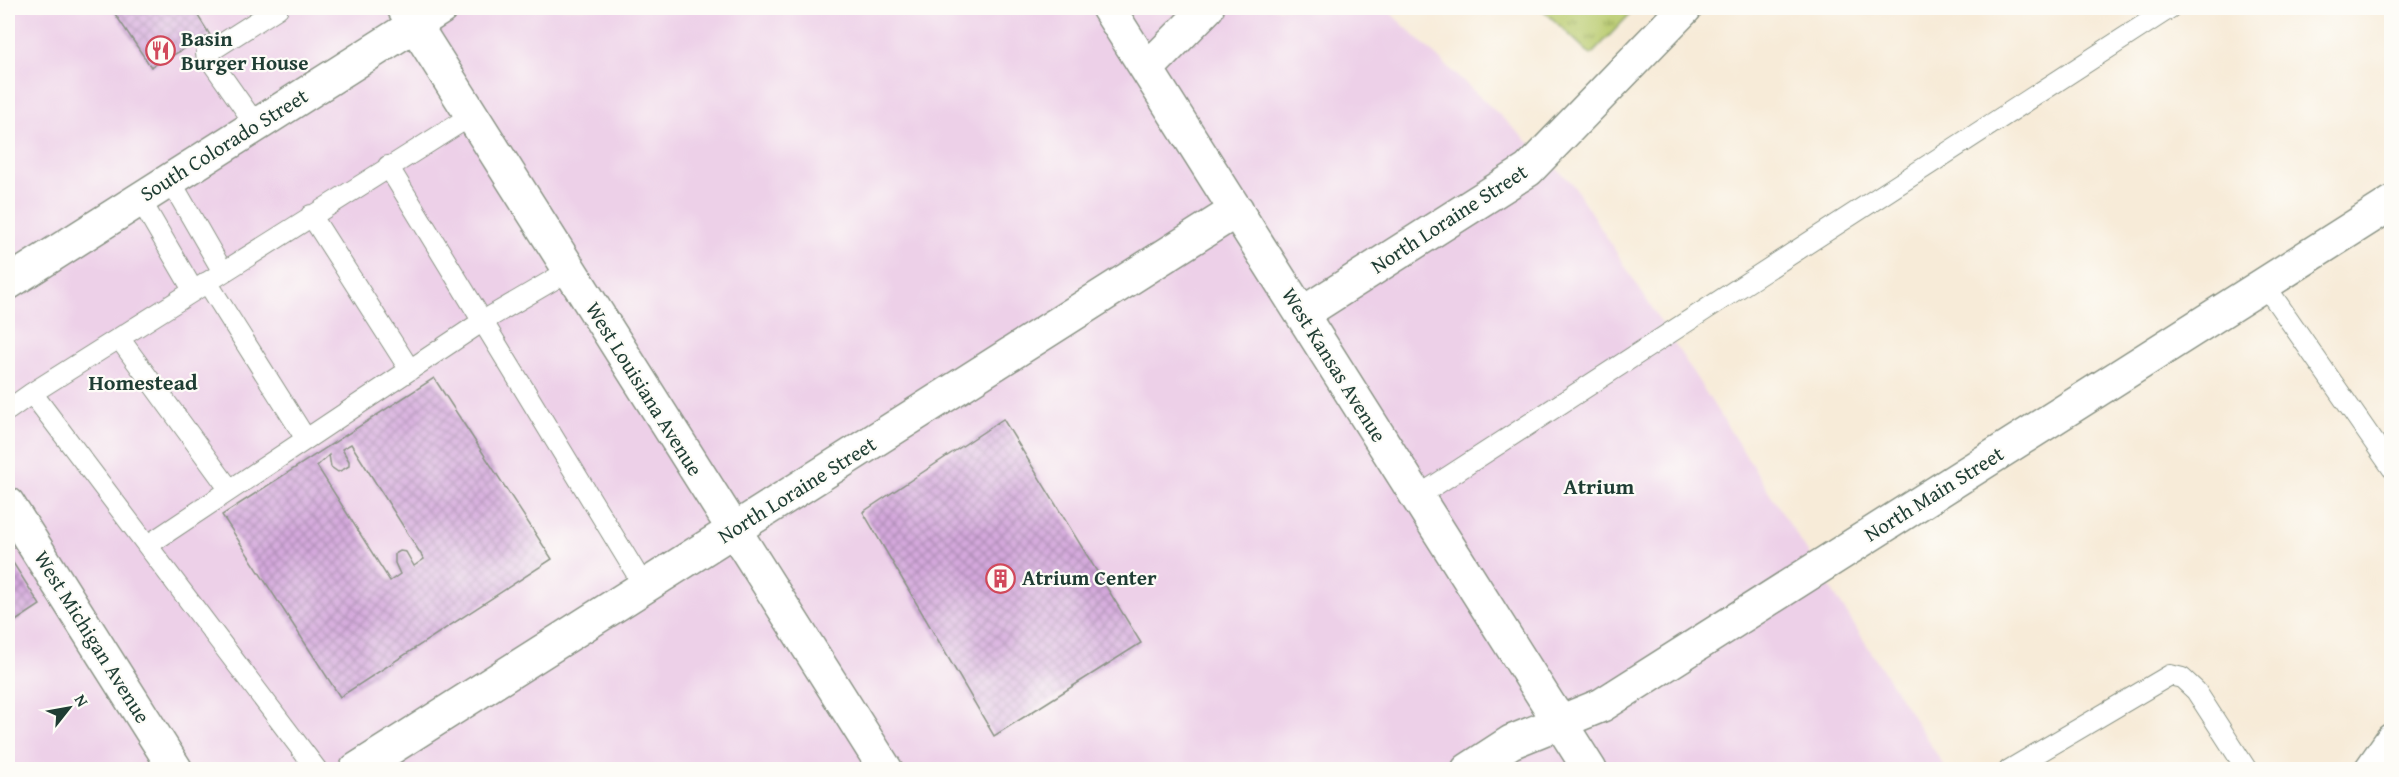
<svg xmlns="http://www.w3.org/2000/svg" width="2399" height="777" font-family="'Gentium Book Plus',serif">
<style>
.built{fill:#edd0e8}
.grass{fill:url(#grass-tufts);stroke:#6c8451;stroke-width:1.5}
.building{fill:url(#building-cross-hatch);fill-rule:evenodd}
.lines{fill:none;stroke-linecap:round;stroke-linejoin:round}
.service-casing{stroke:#8b9486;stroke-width:22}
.minor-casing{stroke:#8b9486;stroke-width:36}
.tertiary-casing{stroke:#8b9486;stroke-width:36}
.service{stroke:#fff;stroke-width:20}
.minor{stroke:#fff;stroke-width:33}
.tertiary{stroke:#fff;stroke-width:33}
.labels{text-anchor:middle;stroke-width:4.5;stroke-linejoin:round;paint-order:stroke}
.poi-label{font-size:21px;font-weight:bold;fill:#1f3d34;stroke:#fdfcf7;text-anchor:start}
.street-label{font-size:21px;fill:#1f3d34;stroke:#fdfcf7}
.neighbourhood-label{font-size:22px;font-weight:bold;fill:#1f3d34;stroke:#fdfcf7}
</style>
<defs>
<pattern id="grass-tufts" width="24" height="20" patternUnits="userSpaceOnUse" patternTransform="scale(1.5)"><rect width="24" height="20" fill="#b9cb6e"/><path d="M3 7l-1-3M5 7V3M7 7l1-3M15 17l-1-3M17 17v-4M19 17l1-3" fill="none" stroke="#96a65b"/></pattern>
<pattern id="building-cross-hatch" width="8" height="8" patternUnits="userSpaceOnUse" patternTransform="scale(1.5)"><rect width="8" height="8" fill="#d4a8dc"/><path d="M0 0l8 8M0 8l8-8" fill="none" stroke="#ab8ab3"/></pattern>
</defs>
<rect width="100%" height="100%" fill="#fdfcf7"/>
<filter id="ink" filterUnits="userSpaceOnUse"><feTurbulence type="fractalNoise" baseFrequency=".0167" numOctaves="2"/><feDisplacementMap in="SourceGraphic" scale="12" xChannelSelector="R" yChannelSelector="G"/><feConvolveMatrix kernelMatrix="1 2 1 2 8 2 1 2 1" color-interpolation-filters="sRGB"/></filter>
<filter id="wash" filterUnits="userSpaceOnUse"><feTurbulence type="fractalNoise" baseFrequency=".008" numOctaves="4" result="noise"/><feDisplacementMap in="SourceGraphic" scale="24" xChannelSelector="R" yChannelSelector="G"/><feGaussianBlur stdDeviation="1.35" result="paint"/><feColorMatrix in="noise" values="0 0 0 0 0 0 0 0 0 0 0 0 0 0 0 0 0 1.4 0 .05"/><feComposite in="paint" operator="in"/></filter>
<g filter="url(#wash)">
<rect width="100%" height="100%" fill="#f7ebd8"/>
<path class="built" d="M8 8H1385L1572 183 1946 769H8Z"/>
<path class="grass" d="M1541 8H1636L1591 55Z"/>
<g id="blocks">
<path class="building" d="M111 8H193L210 35 151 67Z
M434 378 552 559 340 697 222 515ZM351 444 424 559 414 566 406 552 400 551 395 554V563L400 574 390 581 317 466 329 455 331 467 338 472 344 469 349 466V461L342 449Z
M1003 419 1141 643 994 736 863 512Z
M8 555 40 605 8 626Z"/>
</g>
</g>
<g filter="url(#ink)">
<use href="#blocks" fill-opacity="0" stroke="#8b9486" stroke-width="1.5"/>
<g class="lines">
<defs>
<path id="service" d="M256 125 206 54 278 8
M388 166 644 586
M170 180 223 272
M140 199 193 290
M311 215 410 370
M207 282 306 439
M2264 284 2392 468
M119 338 230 490
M8 410 32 393
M1417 497 2170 8
M148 545 483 321 570 270
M317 770 32 393 472 115
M2009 770 2170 675 2182 678 2196 691 2247 770"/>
<path id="minor" d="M1108 8 1590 770
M1147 69 1207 8
M8 283 441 8
M1302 314 1528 170 1685 8
M356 770 1237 210
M2371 770 2392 740"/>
<path id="tertiary" d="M404 8 886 770
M8 504 176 770
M1468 770 1511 742 1602 705 2392 203"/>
</defs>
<use href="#service" class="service-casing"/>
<use href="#minor" class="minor-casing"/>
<use href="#tertiary" class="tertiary-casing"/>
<use href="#service" class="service"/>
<use href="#minor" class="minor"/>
<use href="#tertiary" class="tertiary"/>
</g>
</g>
<defs>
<symbol id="restaurant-ring" viewBox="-11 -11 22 22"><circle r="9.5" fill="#fdfcf7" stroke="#d1495b" stroke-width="1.5"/><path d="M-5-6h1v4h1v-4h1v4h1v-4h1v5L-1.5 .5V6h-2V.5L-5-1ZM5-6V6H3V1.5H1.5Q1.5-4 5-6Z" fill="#d1495b"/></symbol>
<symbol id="building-ring" viewBox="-11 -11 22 22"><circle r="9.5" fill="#fdfcf7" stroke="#d1495b" stroke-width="1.5"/><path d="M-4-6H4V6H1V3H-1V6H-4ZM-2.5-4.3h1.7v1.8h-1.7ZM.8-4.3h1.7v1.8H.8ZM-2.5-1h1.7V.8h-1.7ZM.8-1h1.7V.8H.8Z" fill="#d1495b"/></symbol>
</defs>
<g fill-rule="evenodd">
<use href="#restaurant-ring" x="144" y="34" width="33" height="33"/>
<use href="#building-ring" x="984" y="562" width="33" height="33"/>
</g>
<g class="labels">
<g class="poi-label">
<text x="181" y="46">Basin<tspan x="181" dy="24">Burger House</tspan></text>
<text x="1022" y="585">Atrium Center</text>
</g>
<g class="street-label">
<text transform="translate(224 145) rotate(-32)" y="7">South Colorado Street</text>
<text transform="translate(1449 219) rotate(-33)" y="7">North Loraine Street</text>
<text transform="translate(1334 365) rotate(58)" y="7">West Kansas Avenue</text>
<text transform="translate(644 389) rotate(58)" y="7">West Louisiana Avenue</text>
<text transform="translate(797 490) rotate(-32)" y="7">North Loraine Street</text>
<text transform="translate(1934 494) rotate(-32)" y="7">North Main Street</text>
<text transform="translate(92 637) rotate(58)" y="7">West Michigan Avenue</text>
</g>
<g class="neighbourhood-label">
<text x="143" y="390">Homestead</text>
<text x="1599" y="494">Atrium</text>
</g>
</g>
<rect width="2399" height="777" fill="none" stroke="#fdfcf7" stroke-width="30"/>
<g transform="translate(69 708) rotate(59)" stroke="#fdfcf7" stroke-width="4.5" paint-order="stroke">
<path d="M0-4.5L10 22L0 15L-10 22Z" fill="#1f3d34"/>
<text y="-9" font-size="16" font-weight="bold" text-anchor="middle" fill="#1f3d34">N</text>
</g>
</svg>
